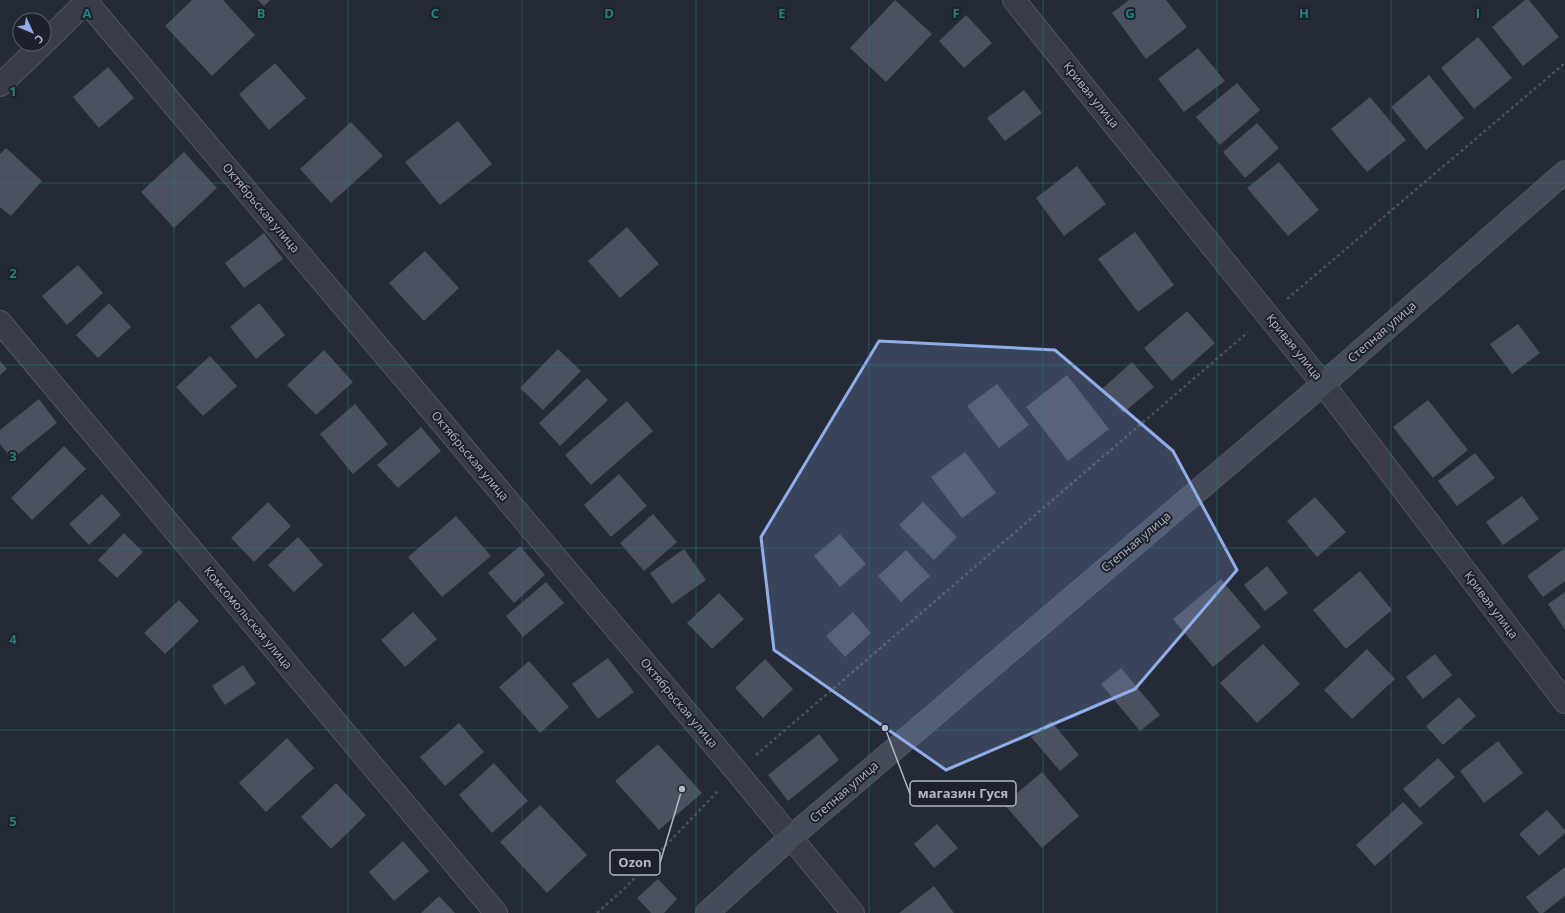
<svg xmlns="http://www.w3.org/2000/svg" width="1565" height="913" font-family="'Open Sans',sans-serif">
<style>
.building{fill:#4a515f}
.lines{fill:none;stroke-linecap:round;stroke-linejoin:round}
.street-casing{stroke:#525761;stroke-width:24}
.secondary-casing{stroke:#525761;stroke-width:24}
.path{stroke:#475558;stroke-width:2.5;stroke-dasharray:3 3;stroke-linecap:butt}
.street{stroke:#373c46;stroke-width:22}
.secondary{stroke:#454b59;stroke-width:22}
.marked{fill:#90ace9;fill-opacity:0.2;stroke:#90ace9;stroke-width:3;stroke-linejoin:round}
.grid{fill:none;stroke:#27807b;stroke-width:1;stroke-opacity:0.55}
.labels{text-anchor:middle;stroke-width:4;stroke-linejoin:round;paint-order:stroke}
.street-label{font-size:12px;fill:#b2b7c3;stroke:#1c212b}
.grid-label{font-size:13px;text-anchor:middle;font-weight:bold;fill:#27807b;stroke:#1c212b;stroke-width:4;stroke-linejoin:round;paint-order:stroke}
.leader{fill:none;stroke:#b2b7c3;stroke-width:1.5}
.callout-dot{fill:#b2b7c3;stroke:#1c212b;stroke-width:1.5}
.callout{fill:#1c212b;stroke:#b2b7c3;stroke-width:1.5}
.callout-label{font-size:13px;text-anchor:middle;font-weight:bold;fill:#b2b7c3}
</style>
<rect width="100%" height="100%" fill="#242a36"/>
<path class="building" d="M192 0H223L255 35 212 76 165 26Z
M258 0H270L264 6Z
M895 0 932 34 886 82 850 48Z
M1129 0H1166L1187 27 1146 59 1112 13Z
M1525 0H1529L1559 37 1523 66 1492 27Z
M966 15 992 43 964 68 939 41Z
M1478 37 1512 78 1474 109 1441 68Z
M1198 48 1225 81 1184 112 1158 79Z
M275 63 306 98 269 130 239 94Z
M108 67 134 98 99 128 73 97Z
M1429 75 1464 118 1426 150 1391 107Z
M1237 83 1260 110 1220 145 1196 117Z
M1024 90 1042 113 1005 141 987 118Z
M1370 97 1406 140 1367 172 1331 129Z
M458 121 492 164 440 205 405 162Z
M351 122 383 156 331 203 300 169Z
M1257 123 1279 148 1245 178 1223 152Z
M6 148 42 181 11 216 0 207V154Z
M184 152 217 188 174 228 141 192Z
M1279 162 1319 210 1288 236 1247 188Z
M1077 166 1106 204 1064 236 1036 198Z
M627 227 659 264 620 298 588 261Z
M1135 232 1174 285 1138 312 1098 259Z
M264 233 283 259 244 288 225 263Z
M425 251 459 288 424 321 389 283Z
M78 265 103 293 67 325 42 296Z
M109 303 131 327 98 358 76 335Z
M259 303 285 335 256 359 230 327Z
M1187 311 1215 343 1172 381 1144 348Z
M1518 324 1540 353 1512 374 1490 344Z
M558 349 581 371 543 410 520 388Z
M324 350 353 382 316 415 287 385Z
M210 356 237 386 203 416 176 387Z
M0 361 7 369 0 375Z
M1132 362 1154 387 1123 413 1102 389Z
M1067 375 1109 429 1068 461 1026 407Z
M587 378 608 400 560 446 539 423Z
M997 384 1029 425 999 448 967 406Z
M39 399 57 423 12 459 0 444V430Z
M1428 400 1468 450 1433 478 1393 427Z
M627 401 653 431 591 485 565 455Z
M355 404 388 444 353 474 320 434Z
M421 427 441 451 398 488 377 465Z
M64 446 86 469 32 520 11 498Z
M965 452 996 493 962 518 931 477Z
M1475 453 1495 478 1457 506 1438 481Z
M619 474 647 506 611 537 584 505Z
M102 494 121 515 89 545 69 524Z
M1522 496 1539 519 1503 545 1486 522Z
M1315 497 1346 532 1317 557 1287 521Z
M268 502 291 526 254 562 231 538Z
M923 502 957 537 934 560 899 525Z
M653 514 677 542 644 571 620 543Z
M456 516 491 556 442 597 408 557Z
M124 533 143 552 117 578 98 560Z
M840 534 866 564 840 587 814 556Z
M298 537 323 565 294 592 268 565Z
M520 546 545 575 514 603 488 573Z
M1565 548V581L1543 597 1527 576Z
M684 549 706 580 672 604 650 573Z
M906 550 930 576 901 602 878 576Z
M1267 566 1288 593 1265 611 1244 585Z
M1360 571 1392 610 1346 649 1313 610Z
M1221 579 1261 627 1213 667 1173 619Z
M546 582 564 603 523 637 506 616Z
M1565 592V630L1548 604Z
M719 593 744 619 712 649 687 623Z
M179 600 199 621 165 654 144 633Z
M413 612 437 639 405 667 381 640Z
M853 612 871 633 845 657 826 636Z
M1263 644 1300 684 1257 723 1220 683Z
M1367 649 1395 679 1352 719 1324 690Z
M1435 654 1452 675 1423 699 1406 677Z
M608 658 634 692 598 719 572 684Z
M765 659 793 689 763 718 735 688Z
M529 661 569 707 540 733 499 687Z
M243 665 256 684 225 705 212 686Z
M1121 668 1160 715 1140 731 1101 684Z
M1459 697 1476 716 1443 745 1426 726Z
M1051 721 1079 755 1060 771 1031 737Z
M459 723 484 752 445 786 420 757Z
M819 734 839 760 788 801 768 775Z
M287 738 314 768 266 812 239 783Z
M1498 741 1523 773 1484 803 1460 771Z
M658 744 702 793 659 830 615 781Z
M1438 758 1455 777 1420 808 1403 789Z
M494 763 528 801 492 833 459 795Z
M1042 772 1079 816 1042 848 1004 804Z
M336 783 366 815 331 849 301 817Z
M1403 802 1423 823 1375 866 1356 845Z
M540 805 587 855 547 893 500 842Z
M1547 810 1565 830V833L1539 856 1519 834Z
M937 824 958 848 934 868 914 844Z
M403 841 429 871 394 901 369 872Z
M1565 867V896L1543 913H1539L1526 897Z
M658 879 677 899 664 913H651L637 898Z
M934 886 954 913H899Z
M439 896 455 913H421Z"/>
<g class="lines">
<defs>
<path id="street" d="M85 0 737 772 853 913
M1014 0 1323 384 1565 702
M44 43 88 0
M0 85 43 44
M0 322 496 913"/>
<path id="secondary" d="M707 913 790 838 1323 384 1565 172"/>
</defs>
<use href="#street" class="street-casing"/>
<use href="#secondary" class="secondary-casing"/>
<path class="path" d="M1287 299 1565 63
M756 755 1248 332
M597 913 624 889 719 790"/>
<use href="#street" class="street"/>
<use href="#secondary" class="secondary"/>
</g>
<path class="marked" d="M879 341 1055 350 1173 451 1237 570 1135 689 946 770 774 650 761 537Z"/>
<path class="grid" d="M174 0V913M348 0V913M522 0V913M696 0V913M869 0V913M1043 0V913M1217 0V913M1391 0V913M0 183H1565M0 365H1565M0 548H1565M0 730H1565"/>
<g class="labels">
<g class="street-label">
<text transform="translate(1091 95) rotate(51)" y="4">Кривая улица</text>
<text transform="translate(261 208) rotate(50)" y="4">Октябрьская улица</text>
<text transform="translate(1382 332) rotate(-41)" y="4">Степная улица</text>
<text transform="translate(1294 347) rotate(51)" y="4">Кривая улица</text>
<text transform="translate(470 456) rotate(50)" y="4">Октябрьская улица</text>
<text transform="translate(1136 542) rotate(-40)" y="4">Степная улица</text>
<text transform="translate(1491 605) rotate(53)" y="4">Кривая улица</text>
<text transform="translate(248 618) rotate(50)" y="4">Комсомольская улица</text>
<text transform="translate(679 703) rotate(50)" y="4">Октябрьская улица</text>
<text transform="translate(844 792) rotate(-41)" y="4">Степная улица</text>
</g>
</g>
<g class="grid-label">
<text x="87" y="18">A</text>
<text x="261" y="18">B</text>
<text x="435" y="18">C</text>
<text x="609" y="18">D</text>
<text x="782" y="18">E</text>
<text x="956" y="18">F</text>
<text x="1130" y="18">G</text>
<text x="1304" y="18">H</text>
<text x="1478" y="18">I</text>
<text x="13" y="96">1</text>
<text x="13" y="278">2</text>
<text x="13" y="461">3</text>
<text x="13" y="644">4</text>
<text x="13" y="826">5</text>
</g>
<path class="leader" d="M885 728L910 794M682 789L660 863"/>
<g class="callout-dot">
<circle cx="885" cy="728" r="4"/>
<circle cx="682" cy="789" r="4"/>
</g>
<g class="callout">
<rect x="910" y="781" width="106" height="25" rx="4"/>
<rect x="610" y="850" width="50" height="25" rx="4"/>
</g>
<g class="callout-label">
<text x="963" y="798">магазин Гуся</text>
<text x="635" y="867">Ozon</text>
</g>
<g transform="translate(32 32) rotate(134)"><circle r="19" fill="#1c212b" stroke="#585d68"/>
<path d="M0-3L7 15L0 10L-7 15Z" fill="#90ace9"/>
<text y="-6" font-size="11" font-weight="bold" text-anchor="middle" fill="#b2b7c3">С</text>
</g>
</svg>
